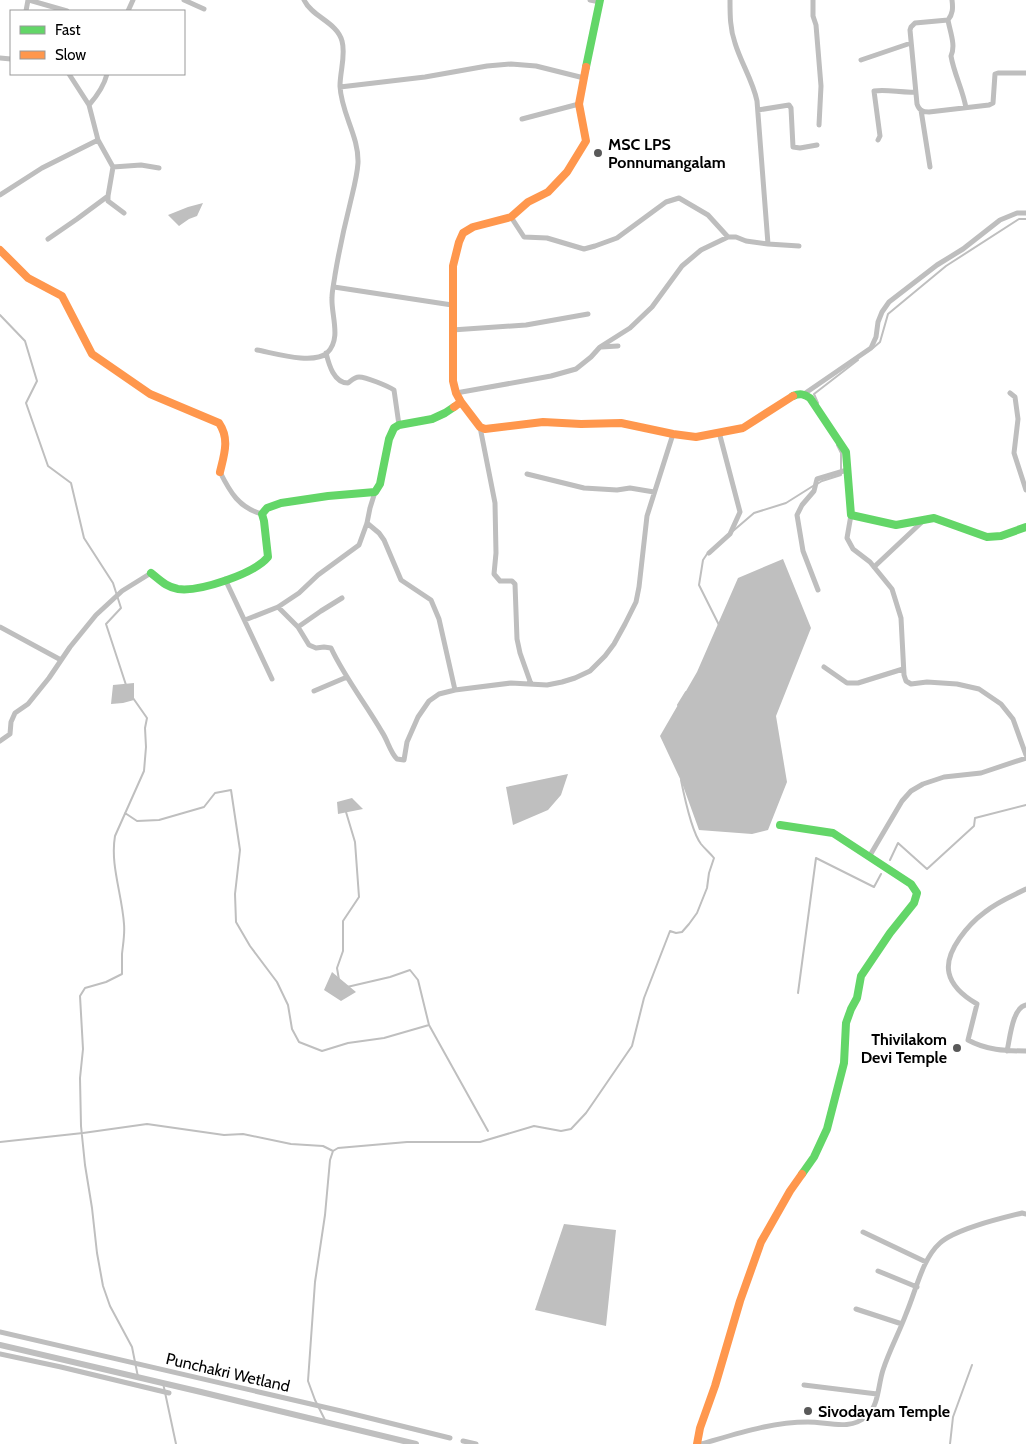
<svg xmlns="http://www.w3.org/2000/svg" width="1026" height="1444" font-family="Cabin,sans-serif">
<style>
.water{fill:#bfbfbf}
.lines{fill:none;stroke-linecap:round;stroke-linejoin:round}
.stream{stroke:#bfbfbf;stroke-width:2}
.canal{stroke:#bfbfbf;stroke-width:6}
.street{stroke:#bebebe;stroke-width:5}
.fast{stroke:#63d668;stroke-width:8}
.slow{stroke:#ff974d;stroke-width:8}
.poi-dot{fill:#595959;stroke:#fff;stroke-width:2}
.labels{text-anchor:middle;stroke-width:4;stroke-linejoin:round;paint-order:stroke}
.poi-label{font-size:16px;font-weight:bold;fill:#000;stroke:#fff;text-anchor:start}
.street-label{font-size:16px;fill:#000;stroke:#fff}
</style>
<rect width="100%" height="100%" fill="#fff"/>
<path class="water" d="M203 203 197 216 189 219 179 226 168 215 188 207Z
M783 559 811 628 776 716 787 782 768 830 752 834 699 830 682 783 660 736 697 672 738 578Z
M134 683V700L123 703 111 704 113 685Z
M568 774 561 795 548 810 513 825 506 787Z
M352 798 363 809 338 814 337 802Z
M332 972 356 992 341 1001 324 990Z
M564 1224 616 1230 606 1326 535 1310Z"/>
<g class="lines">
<path class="stream" d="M0 315 25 341 37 381 26 403 48 466 71 483 84 538 113 583 121 608 106 624 126 685
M873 348 880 342 888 314 946 266 1019 219H1026
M818 403 814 394 858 360
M817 484 822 481 841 475V453L837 445
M733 531 754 513 786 503 813 486
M707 554 703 560 699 585 719 625
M133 698 147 718 145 728 146 747 144 771 115 836C110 865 122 894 124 924 125 934 123 944 122 954 122 961 122 967 122 974L106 982 85 988 80 996 83 1049 80 1078 81 1126 85 1165 92 1208 97 1253 103 1286 110 1306 132 1347 138 1377
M678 705 686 692
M125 813 137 821 159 820 204 807 215 793 231 790 240 850 235 894 236 922 250 946 277 982 288 1005 292 1029 299 1042 322 1051 348 1043 384 1038 429 1025 488 1131
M890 860 898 843 927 869 974 826 975 818 1026 805
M339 980 337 968 343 951V921L359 897 355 842 346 812
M347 987 390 977 410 970 418 980 429 1025
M798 993 816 858 874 887 881 874
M0 1142 83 1133 147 1124 224 1135 243 1134 291 1144 323 1146 333 1151
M163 1383 176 1444
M326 1422 315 1400 308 1381 315 1282 325 1215 330 1160 333 1151 338 1148 407 1142H480L534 1126 561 1131 571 1129 586 1113 595 1100 632 1046 644 998 670 931 676 933 682 932 689 924 697 913 707 888 709 873 714 858C710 853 705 849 701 844 692 832 684 795 681 780
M406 1444 407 1442
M950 1444 953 1417 972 1365"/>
<path class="canal" d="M0 1345 201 1392 416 1444"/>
<path class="street" d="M29 0 67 11
M184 0 204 9
M590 0 600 2
M730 0C730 15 730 29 735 43 741 63 753 81 757 101L768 244
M813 0V16L816 25 821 86 819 125
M952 0C953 8 953 14 948 20L915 23 911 27 910 30 917 104C919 110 922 112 929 112L989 105 993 103 995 74 998 73H1026
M26 11 28 0
M128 11 133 0
M948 20C950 32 956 45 951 56 954 74 963 90 966 108
M0 58 11 59
M861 60 911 43
M69 74 89 105C97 96 104 86 107 74
M340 87 425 77 487 66 511 64 536 66 584 78
M758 110 789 105 791 108 793 147 800 148 817 145
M921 110 930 167
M522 119 579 104
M98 140 113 167 108 196V201L124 213
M878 140 880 136 874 91C888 89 901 93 915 92
M113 167 141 165 159 168
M0 195 42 168 98 140 89 105
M511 217 524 237 547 238 584 249 595 246 617 238 666 202 679 198 708 215 728 237
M48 239 77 219 108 196
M334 287 452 305
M452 330 526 325 588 314
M601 347 618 346
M257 350C274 353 313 365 327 353 342 339 331 315 332 298 332 290 334 283 335 275 339 251 344 228 350 204 353 191 357 177 358 163 359 136 341 113 340 86 340 71 346 55 342 41 337 22 312 17 304 0
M326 353C329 365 334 383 348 383 351 381 354 377 359 377 366 377 388 386 394 390L399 425
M456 393 551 376 576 369 591 357 600 347 630 328 652 307 682 266 701 250 728 237H736L746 241 768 244 799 246
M1010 393 1015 397 1018 419 1014 453 1026 490
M804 394 871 348 876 337 878 322 882 312 889 302 937 265 963 249 1000 220 1017 213H1026
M480 427 495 503 496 553 494 574 500 581H512L515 584 517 639 520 653 531 684
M220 472C230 492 239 508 262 514
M527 474 584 488 617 490 630 488 654 492
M851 515 847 538 853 549 870 562 892 589 901 618 904 675 906 681 911 684 927 682 957 684 979 689 1001 704 1013 719 1026 755
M367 523 379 533 384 540 401 580 431 600 439 619 455 690
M709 553 730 534 740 512 719 432
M874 567 923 521
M225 579 272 679
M818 590 803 551 797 515 802 505 814 491 817 479 847 470
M278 607 298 627 309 645 316 648 324 647 331 648C345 678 366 704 382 732 388 741 390 752 397 759L404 760 407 742 418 717 429 701 439 694 455 690 511 683 547 685 562 682 575 678 590 671 605 656 614 644 625 624 636 602 639 587 647 516 673 434
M245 620 278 607 299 593 318 575 359 545 367 523 370 508 375 492
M0 627 61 660
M298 627 321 611 342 598
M824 667 847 683H858L903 669
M314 691 347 677
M0 741 10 734 11 722 15 713 28 704 49 678 70 647 96 615 122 591 151 573
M869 857 902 801 911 791 923 784 944 777 981 773 1026 758
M1026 889C1012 896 997 902 985 912 970 923 944 951 949 973 952 987 965 997 977 1004L968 1040C986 1050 1005 1051 1026 1051
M1007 1051C1010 1039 1012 1008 1026 1005
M863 1232 926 1262
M878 1271 917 1287
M856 1309 902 1324
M0 1332 341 1411 450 1438
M0 1354 61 1367 169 1393
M804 1385 877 1394
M463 1441 476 1444
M701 1444C736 1434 771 1422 808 1422 828 1422 850 1431 867 1416 879 1405 878 1385 883 1370 889 1351 899 1333 906 1314 916 1291 922 1259 940 1243 955 1229 1002 1218 1022 1213L1026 1214"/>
<path class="fast" d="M586 67 600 0
M793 396C800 393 804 394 810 398L846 452 851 515 896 525 934 518 987 537 1001 536 1026 527
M151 573C160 580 166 587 178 589 199 592 254 574 268 557L264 521 262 514 267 508 281 503 328 496 375 492 380 484 389 439 394 428 399 425 432 419 445 413 454 407
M780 825 833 833 911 884 917 893 914 903 890 933 861 976 857 998 851 1009 846 1023 844 1063 827 1129 814 1157 802 1174"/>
<path class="slow" d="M0 250 28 278 62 296 92 354 150 394 219 423C230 439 224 455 220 472
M461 402 480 427 485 429 543 422 581 424 621 423 673 434 696 437 743 428 793 396
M454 407 461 402 456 393 453 381V266L459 242 463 233 473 227 511 217 528 202 548 192 567 172 586 141 579 104 586 67
M697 1444 700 1428 715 1386 740 1301 761 1242 790 1191 802 1174"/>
</g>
<g class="poi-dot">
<circle cx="598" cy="153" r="5"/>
<circle cx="957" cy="1048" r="5"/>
<circle cx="808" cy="1411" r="5"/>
</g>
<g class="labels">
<g class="poi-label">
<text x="608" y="150">MSC LPS<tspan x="608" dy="18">Ponnumangalam</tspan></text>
<text x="947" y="1045" text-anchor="end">Thivilakom<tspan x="947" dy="18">Devi Temple</tspan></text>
<text x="818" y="1417">Sivodayam Temple</text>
</g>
<g class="street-label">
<text transform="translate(228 1372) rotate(13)" y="6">Punchakri Wetland</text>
</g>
</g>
<rect x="10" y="10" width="175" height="65" fill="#ffffff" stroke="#999999"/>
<rect x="20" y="26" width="25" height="8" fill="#63d668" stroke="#999999"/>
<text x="55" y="35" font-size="15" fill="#000000">Fast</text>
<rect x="20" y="51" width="25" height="8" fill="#ff974d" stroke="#999999"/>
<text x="55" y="60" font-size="15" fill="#000000">Slow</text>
</svg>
